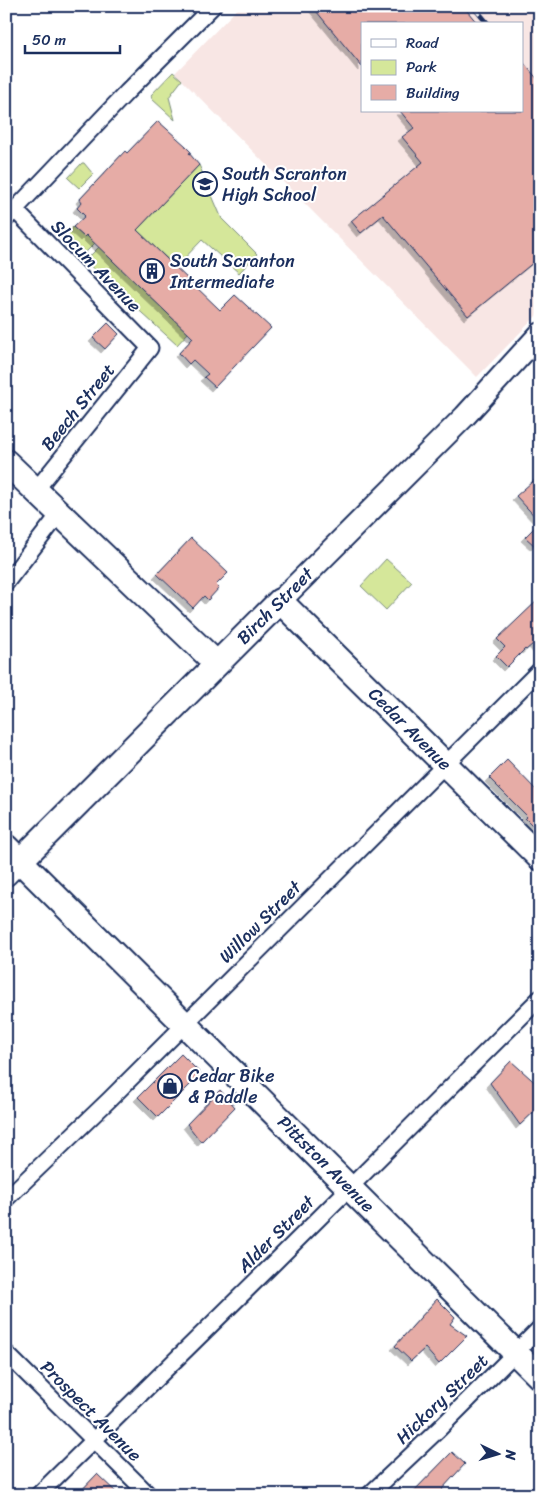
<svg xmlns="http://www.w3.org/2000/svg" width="546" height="1501" font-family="Sriracha,sans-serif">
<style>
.built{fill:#f8e6e4;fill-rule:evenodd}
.green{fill:#d5e79a;stroke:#788b7c}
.building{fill:#e6aca6;stroke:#1b2f5e;filter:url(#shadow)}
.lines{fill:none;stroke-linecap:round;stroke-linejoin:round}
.street-casing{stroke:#1b2f5e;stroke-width:19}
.secondary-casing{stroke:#1b2f5e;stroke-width:25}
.primary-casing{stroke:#1b2f5e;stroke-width:28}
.street{stroke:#fff;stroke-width:15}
.secondary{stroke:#fff;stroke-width:21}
.primary{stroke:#fff;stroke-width:24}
.rail-casing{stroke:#1b2f5e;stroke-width:5.5}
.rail{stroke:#fff;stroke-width:4;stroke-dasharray:11;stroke-linecap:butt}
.labels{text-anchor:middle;stroke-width:4;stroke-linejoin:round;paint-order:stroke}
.poi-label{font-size:18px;fill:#1b2f5e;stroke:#fff;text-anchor:start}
.street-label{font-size:18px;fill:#1b2f5e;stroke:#fff}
</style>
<defs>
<filter id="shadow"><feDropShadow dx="-4" dy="4" stdDeviation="0" flood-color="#0004"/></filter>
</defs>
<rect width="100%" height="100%" fill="#fff"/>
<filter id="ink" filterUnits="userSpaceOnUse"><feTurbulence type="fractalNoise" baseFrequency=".02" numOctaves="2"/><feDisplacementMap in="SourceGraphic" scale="10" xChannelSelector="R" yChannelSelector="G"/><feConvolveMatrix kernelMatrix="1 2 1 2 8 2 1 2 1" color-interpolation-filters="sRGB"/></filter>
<g filter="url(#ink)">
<path class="built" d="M240 6H540V312L477 377 175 73ZM362 24H522V111H362Z"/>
<path class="green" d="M173 72 182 80 169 97 175 120 152 99 151 95Z
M82 163H84L93 174 79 188 68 178Z
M199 165 222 219 257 254 239 273 202 240 176 267 137 230Z
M73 227 84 237 86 235 95 243 82 256 63 238Z
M99 247 188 333 177 345 85 261Z
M386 559 412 582 386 610 361 586Z"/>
<path class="building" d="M312 6H463L478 24H362V67Z
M522 61 540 82V257L468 316 383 215 361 233 351 221 423 162 402 137 414 128 400 111H522Z
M158 121 186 146V147L191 152 189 153 199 165 137 230 220 310 235 295 271 328 215 387 204 377 208 374 193 360 189 364 179 353 193 338 86 235 84 237 73 227 85 216 77 208 82 202 80 199 125 151 127 153Z
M108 323 119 334 105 349 93 338Z
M540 475V522L516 496Z
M540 522V541L535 546 525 537Z
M191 538 228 573 216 585 219 588 208 600 204 596 193 608 157 574Z
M540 598V652L533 644 526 650 525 649 507 667 496 656 505 647 497 639Z
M507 760 540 794V833L525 818 527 816 489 778Z
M181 1054 201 1074 158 1117 138 1097Z
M511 1061 540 1087V1106L520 1125 490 1083Z
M220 1090 235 1107 201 1142 187 1124Z
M437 1299 455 1317 450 1324 467 1336 439 1364 425 1348 411 1361 395 1346Z
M452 1452 465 1464 442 1489 448 1495H410Z
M97 1474 119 1495H77Z"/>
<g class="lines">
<defs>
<path id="street" d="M15 210 150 348 35 491
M6 219 127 92 213 6
M6 583 60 513
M6 1199 110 1099 540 670
M6 1353 149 1495
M38 1495 273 1264 540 998
M369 1495 440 1428 540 1328"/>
<path id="secondary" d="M280 601 465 416 540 334
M6 875 20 861"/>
<path id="primary" d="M6 462 217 664
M6 847 540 1377
M20 861 280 601 540 858"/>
</defs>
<use href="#street" class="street-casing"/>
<use href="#secondary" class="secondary-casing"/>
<use href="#primary" class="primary-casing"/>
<use href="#street" class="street"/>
<use href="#secondary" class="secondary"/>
<use href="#primary" class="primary"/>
<defs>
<path id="rail" d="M473 6 488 24"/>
</defs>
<use href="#rail" class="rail-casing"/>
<use href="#rail" class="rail"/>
</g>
</g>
<defs>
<symbol id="school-ring" viewBox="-11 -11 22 22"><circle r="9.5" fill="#fff" stroke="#1b2f5e" stroke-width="1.5"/><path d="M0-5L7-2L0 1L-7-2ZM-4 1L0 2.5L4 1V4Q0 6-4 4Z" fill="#1b2f5e"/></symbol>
<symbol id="building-ring" viewBox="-11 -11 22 22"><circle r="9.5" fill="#fff" stroke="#1b2f5e" stroke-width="1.5"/><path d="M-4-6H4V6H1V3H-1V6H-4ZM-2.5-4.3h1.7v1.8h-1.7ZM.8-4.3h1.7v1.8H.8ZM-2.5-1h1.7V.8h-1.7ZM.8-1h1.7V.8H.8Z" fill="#1b2f5e"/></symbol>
<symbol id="shop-ring" viewBox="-11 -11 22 22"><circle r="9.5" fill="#fff" stroke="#1b2f5e" stroke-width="1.5"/><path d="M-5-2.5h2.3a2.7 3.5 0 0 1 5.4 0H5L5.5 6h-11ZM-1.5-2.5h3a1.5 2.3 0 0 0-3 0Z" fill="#1b2f5e"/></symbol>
</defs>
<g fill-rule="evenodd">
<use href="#school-ring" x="191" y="170" width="28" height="28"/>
<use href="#building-ring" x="138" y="257" width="28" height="28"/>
<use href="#shop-ring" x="156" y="1072" width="28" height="28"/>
</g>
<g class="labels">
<g class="poi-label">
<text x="222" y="180">South Scranton<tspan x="222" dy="21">High School</tspan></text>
<text x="170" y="267">South Scranton<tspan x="170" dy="21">Intermediate</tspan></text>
<text x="188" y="1082">Cedar Bike<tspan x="188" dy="21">&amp; Paddle</tspan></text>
</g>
<g class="street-label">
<text transform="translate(96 266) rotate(46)" y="6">Slocum Avenue</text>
<text transform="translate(78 407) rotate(-51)" y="6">Beech Street</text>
<text transform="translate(275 606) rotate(-45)" y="6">Birch Street</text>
<text transform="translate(410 729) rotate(45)" y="6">Cedar Avenue</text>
<text transform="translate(260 922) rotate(-45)" y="6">Willow Street</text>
<text transform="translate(326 1164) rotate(45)" y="6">Pittston Avenue</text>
<text transform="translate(276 1234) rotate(-45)" y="6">Alder Street</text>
<text transform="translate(442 1399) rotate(-44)" y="6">Hickory Street</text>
<text transform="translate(91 1411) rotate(45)" y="6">Prospect Avenue</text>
</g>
</g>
<rect width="546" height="1501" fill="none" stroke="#fff" stroke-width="25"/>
<rect x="12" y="12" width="521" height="1476" fill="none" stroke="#1b2f5e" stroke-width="2" filter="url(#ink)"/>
<rect x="361" y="22" width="162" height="90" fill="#ffffff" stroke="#a4acbf"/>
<rect x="371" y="39" width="25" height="8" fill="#ffffff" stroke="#a4acbf"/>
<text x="406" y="48" font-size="15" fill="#1b2f5e">Road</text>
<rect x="371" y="60" width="25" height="15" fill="#d5e79a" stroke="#a4acbf"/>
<text x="406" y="72" font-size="15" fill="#1b2f5e">Park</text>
<rect x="371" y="85" width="25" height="15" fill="#e6aca6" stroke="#a4acbf"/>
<text x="406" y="98" font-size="15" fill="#1b2f5e">Building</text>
<g transform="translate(498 1454) rotate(95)" stroke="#ffffff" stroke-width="4" paint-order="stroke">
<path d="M0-4L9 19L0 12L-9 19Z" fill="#1b2f5e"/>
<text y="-8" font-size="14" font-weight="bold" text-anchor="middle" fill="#1b2f5e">N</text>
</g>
<path d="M25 45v8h95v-8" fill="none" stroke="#1b2f5e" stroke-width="2.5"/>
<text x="32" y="45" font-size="15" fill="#1b2f5e" stroke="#ffffff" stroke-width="4" paint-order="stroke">50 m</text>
</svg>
